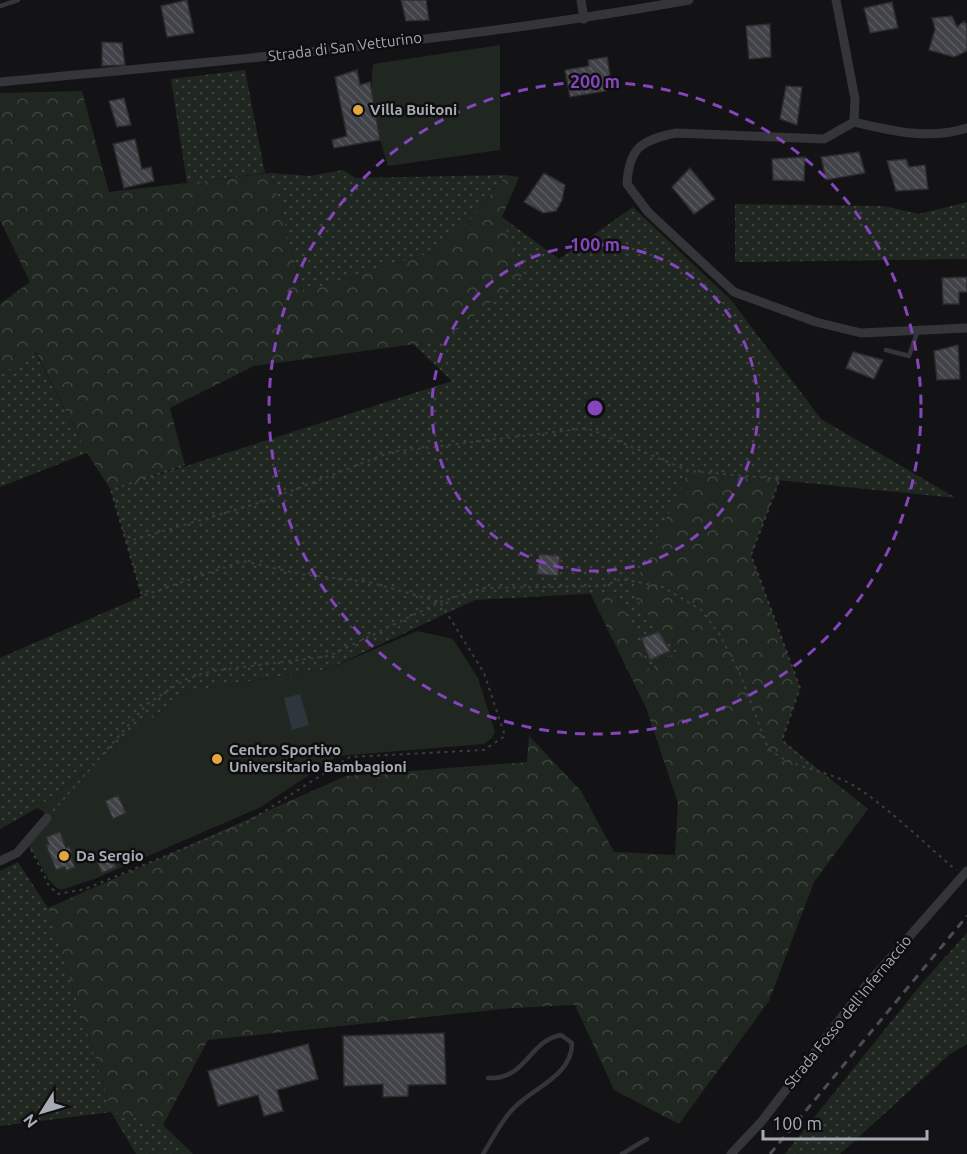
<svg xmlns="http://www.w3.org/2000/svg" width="967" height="1154" font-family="Ubuntu,sans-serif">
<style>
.grass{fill:url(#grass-dots)}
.forest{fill:url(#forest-crowns)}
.garden{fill:#202720}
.water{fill:#2d363c}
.building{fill:url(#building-back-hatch);stroke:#2d2d30;stroke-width:1.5}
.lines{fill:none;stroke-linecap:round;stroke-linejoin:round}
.path{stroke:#3b3c40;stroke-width:2;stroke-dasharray:3 4.5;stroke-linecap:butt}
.lane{stroke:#343539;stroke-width:4.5}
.street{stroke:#343539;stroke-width:9}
.rail{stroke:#4c4d52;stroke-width:3;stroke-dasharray:8 6;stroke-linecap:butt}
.ring{fill:none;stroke:#8445bd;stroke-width:3;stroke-dasharray:10 8}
.poi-dot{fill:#e3a53d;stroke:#0e0e10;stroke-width:2}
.labels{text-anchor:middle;stroke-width:5;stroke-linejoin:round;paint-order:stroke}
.street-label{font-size:15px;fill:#a6abb4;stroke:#0e0e10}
.poi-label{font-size:15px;font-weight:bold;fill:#a6abb4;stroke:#0e0e10;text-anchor:start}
.centre{fill:#8445bd;stroke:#0e0e10;stroke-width:3}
.ring-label{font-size:18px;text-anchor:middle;font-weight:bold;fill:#8445bd;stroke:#0e0e10;stroke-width:5;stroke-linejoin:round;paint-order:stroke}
</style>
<defs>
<pattern id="grass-dots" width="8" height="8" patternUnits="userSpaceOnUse" patternTransform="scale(1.5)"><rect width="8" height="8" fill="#202720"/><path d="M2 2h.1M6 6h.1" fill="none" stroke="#3d443e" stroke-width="1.8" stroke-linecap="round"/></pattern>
<pattern id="forest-crowns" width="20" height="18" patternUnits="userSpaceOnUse" patternTransform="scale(1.5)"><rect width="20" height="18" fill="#202720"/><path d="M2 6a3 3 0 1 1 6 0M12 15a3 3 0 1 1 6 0" fill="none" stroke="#3d443e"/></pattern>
<pattern id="building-back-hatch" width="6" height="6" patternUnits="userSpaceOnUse" patternTransform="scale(1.5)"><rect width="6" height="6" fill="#424348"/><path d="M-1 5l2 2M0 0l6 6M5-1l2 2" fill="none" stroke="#5a5b60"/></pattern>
</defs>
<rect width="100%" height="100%" fill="#131315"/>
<path class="grass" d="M245 70 265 173 187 183 171 79Z
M343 170 356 178 506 175 474 216 437 251 303 292 271 173 310 176Z
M967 202V259L735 262V204L883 206 919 214Z
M633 207 731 300 821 419 956 498 689 471 677 652 649 669 617 592 475 600 328 669 187 691 37 808 0 829V658L142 596 111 490 452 381 412 343 446 340 502 217 559 259Z
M35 352 87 453 0 487V375Z
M18 862 48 908 112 1112 163 1125 193 1154H136L111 1112 0 1126V871Z
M967 933V1044L950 1054 840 1154H785L923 982Z"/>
<path class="forest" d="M82 91 109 192 271 173 303 292 437 251 474 216 506 175 519 177 502 217 522 276 445 340 254 366 170 408 185 465 111 490 87 453 36 352 0 375V304L30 282 0 220V93Z
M689 471 780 479 751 555 800 688 782 740 868 809 814 882 769 1001 679 1124 614 1090 575 1005 512 1008 208 1040 163 1125 112 1112 48 908 346 776 527 762 529 736 581 791 614 852 675 855 678 803 646 708 590 593 617 592 649 669 677 652 631 592Z"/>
<path class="garden" d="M500 45V150L388 166C378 135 368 97 373 64Z
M417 631 453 639 478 678 495 732 491 739 484 744 338 756 259 808 97 878 61 890C43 882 41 856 25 844L47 818 43 811 37 808 187 691 328 669Z"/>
<path class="water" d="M300 694 309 725 292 730 284 698Z"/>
<path class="building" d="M187 0 194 33 167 37 161 6Z
M401 0H426L429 20 406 21Z
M892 2 898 28 870 33 864 8Z
M952 16 957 27 964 21 967 25V51L954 57 929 50 935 29 932 18Z
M770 24 771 57 749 59 746 26Z
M102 42 122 43 125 65 102 66Z
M607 57 611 80 604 81 606 91 570 97 565 70 589 66 588 60Z
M357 70 360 85 370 82 380 140 334 148 332 140 347 136 335 77Z
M786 86 802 87 797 125 780 119Z
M124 98 131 125 117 127 109 101Z
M135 139 142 169 151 167 154 181 124 188 113 144Z
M859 152 865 173 826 180 821 157Z
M805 157 804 181 773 180 772 159Z
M906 159 909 167 925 165 928 189 896 191 887 161Z
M690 168 715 199 694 214 672 187Z
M544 173 565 185 562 200 556 211 543 213 524 202Z
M967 277V292H959V304H943L942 278Z
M958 345 960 379 937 380 934 351Z
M853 352 883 360 874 379 846 368Z
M539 554 560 556 558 576 537 574Z
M659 632 670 651 650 660 641 638Z
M118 795 126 813 113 819 105 801Z
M60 832 66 848 69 846 72 852 69 853 75 867 66 871 65 867 56 870 46 845 49 844 46 837Z
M110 852 116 867 102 873 97 861Z
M444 1033 446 1084 408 1085V1096L383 1097V1084L344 1086 343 1036Z
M308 1044 318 1079 277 1090 283 1111 264 1116 258 1095 218 1106 208 1071Z"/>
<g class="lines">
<path class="path" d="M126 542 265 501 391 452 587 428 689 471 780 479 751 555 800 688 782 740 813 768
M53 811 147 704 186 679 212 671 329 656 440 602 484 588 603 586 622 579 663 587 701 610 720 635 740 674 768 748C792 770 828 769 856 787 889 808 925 844 956 870
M31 849 49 886 58 894 85 889 246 823 350 757 484 750 505 736 484 673 440 602 369 582 300 574 243 561 142 596 111 490 185 465"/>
<path class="lane" d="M0 6 18 0
M886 350 909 356 918 330
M483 1154C492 1140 500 1123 512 1110 531 1088 572 1077 572 1043L561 1035C528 1041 527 1080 488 1078
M622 1154 647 1139"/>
<path class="street" d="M581 0 584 19
M836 0 855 99 854 122 824 139 676 133C641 140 629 148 627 184L648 212 734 292 816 322 861 333 967 328
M0 82C230 60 462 41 689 0
M854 122C892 131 929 140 967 128
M0 861 17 853 47 818
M731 1154 762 1121 864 988 967 871"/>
<path class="rail" d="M770 1154 967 916"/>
</g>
<g class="ring">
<circle cx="595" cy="408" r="163"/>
<circle cx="595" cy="408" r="326"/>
</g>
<g class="poi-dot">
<circle cx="358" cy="110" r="6"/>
<circle cx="217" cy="759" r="6"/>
<circle cx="64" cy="856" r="6"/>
</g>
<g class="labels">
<g class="street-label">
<text transform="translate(345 47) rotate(-7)" y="5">Strada di San Vetturino</text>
<text transform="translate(848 1012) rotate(-51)" y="5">Strada Fosso dell'Infernaccio</text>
</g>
<g class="poi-label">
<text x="370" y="115">Villa Buitoni</text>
<text x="229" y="755">Centro Sportivo<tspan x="229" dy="17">Universitario Bambagioni</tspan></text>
<text x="76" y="861">Da Sergio</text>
</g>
</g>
<circle cx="595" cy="408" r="9" class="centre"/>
<g class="ring-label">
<text x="595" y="88">200 m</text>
<text x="595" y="251">100 m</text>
</g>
<g transform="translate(42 1112) rotate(233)" stroke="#0e0e10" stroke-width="4.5" paint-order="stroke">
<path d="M0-4.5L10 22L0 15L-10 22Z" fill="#a6abb4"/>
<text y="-9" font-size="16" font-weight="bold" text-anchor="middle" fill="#a6abb4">N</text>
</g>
<path d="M763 1130v9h164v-9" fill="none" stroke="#a6abb4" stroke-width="3"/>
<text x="772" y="1130" font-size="18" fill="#a6abb4" stroke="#0e0e10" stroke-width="4.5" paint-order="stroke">100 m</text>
</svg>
